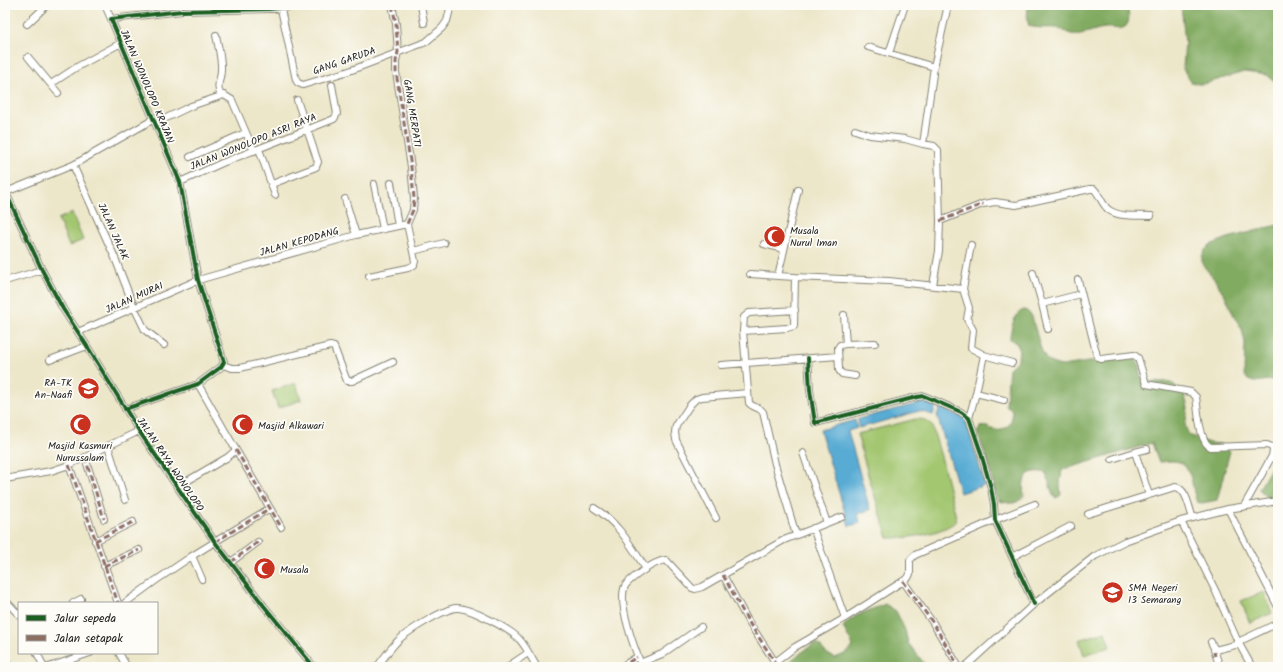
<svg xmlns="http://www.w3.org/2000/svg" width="1283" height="672" font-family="Kalam,sans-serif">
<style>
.green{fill:#a3c66f;stroke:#607146}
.forest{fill:#82ab62;stroke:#4f643f}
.water{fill:#58acd4;stroke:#3a6478}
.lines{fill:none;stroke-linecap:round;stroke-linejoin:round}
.street-casing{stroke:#848273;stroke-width:8}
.street{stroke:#fff;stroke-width:6}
.quiet{stroke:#8d6e63;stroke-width:3;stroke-dasharray:6 3;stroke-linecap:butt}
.cycleway-casing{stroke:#fdfcf7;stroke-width:6}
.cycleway{stroke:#1b5e20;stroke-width:4}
.labels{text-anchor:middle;stroke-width:3.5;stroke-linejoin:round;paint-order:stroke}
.street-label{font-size:10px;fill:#1c1c1c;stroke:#fdfcf7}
.poi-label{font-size:10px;fill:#1c1c1c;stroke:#fdfcf7;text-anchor:start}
</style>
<rect width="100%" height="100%" fill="#fdfcf7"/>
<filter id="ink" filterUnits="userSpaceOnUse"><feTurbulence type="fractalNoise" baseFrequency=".025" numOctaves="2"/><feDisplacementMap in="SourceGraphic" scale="8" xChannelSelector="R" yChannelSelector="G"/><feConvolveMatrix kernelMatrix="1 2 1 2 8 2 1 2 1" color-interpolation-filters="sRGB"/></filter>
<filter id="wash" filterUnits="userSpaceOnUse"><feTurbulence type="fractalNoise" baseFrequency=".012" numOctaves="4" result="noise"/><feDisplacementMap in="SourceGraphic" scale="16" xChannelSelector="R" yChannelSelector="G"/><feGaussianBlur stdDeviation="0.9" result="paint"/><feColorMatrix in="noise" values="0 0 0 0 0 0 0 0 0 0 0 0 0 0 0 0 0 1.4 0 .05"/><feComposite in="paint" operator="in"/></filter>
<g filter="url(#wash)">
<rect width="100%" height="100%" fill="#ede7ca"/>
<path class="green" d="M72 213 83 240 69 246 58 219Z
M296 383 301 400 278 408 272 391Z
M916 419C923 419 928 420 932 426L942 460 957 521C938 535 911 538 888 538L869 478 857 434Z
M1264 592 1272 613 1250 623 1241 601Z
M1105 632 1110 647 1084 655 1079 640Z"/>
<path class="forest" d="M1028 5H1127C1128 12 1131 20 1126 26 1121 31 1112 27 1105 28 1094 29 1083 36 1071 34 1066 33 1063 29 1057 28 1047 27 1038 29 1029 26L1027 19Z
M1181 5H1238C1249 12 1266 7 1278 5V84L1267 75 1244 72 1204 84H1198L1191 82 1183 69 1185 42Z
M1278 225V379L1254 382 1248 380 1244 374 1245 343 1242 329 1234 316 1226 297 1215 280 1202 264V257L1205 250 1210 245 1228 238Z
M1024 310 1027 311 1032 316C1035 327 1039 346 1044 356 1048 363 1056 365 1063 366L1132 355 1140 366 1141 379 1153 382H1167L1173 384 1184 393 1188 408 1185 426 1189 435 1209 443 1220 444 1230 451 1217 500 1202 503 1197 502C1191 489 1194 469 1179 462 1174 460 1165 462 1159 462L1152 443 1062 470 1060 484 1061 495 1058 497 1055 498 1053 495 1046 473C1027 468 1021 478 1024 496 1016 505 1011 504 999 501L996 496 988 461 977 432 981 427C987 425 991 430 997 430 999 431 1001 430 1003 429 1012 426 1012 418 1012 410L1006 405 1009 368 1018 360 1019 348 1016 343 1010 339C1010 331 1014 312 1024 310Z
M1278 455V503H1272L1259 489Z
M885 604 896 611 905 630 908 643 927 667H782L816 642 827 654 835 658 847 653 853 646 843 627C852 615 871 610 885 604Z"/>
<path class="water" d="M924 402 936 406 933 415 919 411 859 428 858 419Z
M940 408 965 418 985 485 960 493 937 415Z
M855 420 857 428 848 431 870 510 858 514 860 523 849 526 820 430Z"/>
</g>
<g filter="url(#ink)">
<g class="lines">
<defs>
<path id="street" d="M105 5 111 19
M392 5 396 24 398 52 396 61V72L411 167 414 198 413 210 407 224
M421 5 424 23
M281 9 296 80 298 83 303 85 349 71 426 42 442 28 447 21 451 5
M27 24 47 5
M216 35C218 46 222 60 221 70 221 80 215 86 221 95
M868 47 934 67
M889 53 905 5
M28 57 58 93
M51 84 77 67 121 43
M155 122H158L191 106 224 95 232 100 254 151
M855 130 870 135 905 139 923 144
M259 149 275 195
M190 157 245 133
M73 165 115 258 134 307 145 330 164 345
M180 182 222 163 334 119 337 114 332 85
M391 183 398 226
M272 184 316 167 318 162 297 100
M374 184 383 229
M5 191 42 270 63 309 87 346 139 431 215 542 264 606 314 667
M6 192 73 165 149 122 153 117
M345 199 356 235
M940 221 983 204 995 202 1016 205 1090 189H1094C1100 195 1102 205 1109 210 1120 218 1139 215 1151 216
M764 244 784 249
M971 245 963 289 969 308 967 319 973 330 971 348 984 355 1012 363
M413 251 444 243
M1033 273 1042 304 1081 294
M750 274 778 276
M369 276 408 268 414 265 415 261 407 224
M795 277 889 281 963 289
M1078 280 1097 356 1101 359 1134 355 1138 358 1146 384 1191 392 1196 397C1198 408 1199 444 1211 447L1267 445 1272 447 1273 451 1272 456 1244 506
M5 281 42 270
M933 285 939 251 940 221 938 150 934 146 923 144 934 67 948 5
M1042 304 1048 329
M844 315 846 344 840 345 838 348 839 370 842 374 855 376
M743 331 744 317 749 313 795 310
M78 332 198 280 356 235 407 224
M846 344 875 343
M808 358 810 390 815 423 917 397 924 396 961 412 969 418 980 450 991 488 994 504 995 520 1034 604
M50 360 87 346
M223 365 232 368H240L330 346 334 347 347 381H352L393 362
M721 365 838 356
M976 393 1004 400
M125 409 198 384 221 367 224 362 198 280 180 182 111 19 182 11 269 9 312 5
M969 418 976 393 984 355
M108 446 125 500
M236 450 281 527
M1135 452 1147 449
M85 457 104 519
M1112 459 1135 452 1149 495
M69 465 118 603
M5 479 51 471 69 465 139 431
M177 487 228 457 236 450 198 384
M594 508C618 522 631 546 646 569
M1228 509 1278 607
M1088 514 1175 487C1187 488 1189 509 1193 518
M716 518 676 440 675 432 676 426 690 405 696 399 702 397 748 393
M1181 521 1216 592 1238 642 1252 667
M827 523 842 517
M813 528 845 618
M796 535 775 464 763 412C760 407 753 408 749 403L743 331 787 328 794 326 795 277 778 276 798 190
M95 541 133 522
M192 556 202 579
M1012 557 1071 526
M231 562 258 542
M104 566 139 550
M723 575 748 621 775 662
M903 581 933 623 959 667
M5 600 19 615
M73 603 81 599
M125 603 155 581 192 556 270 508
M1211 642 1215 650 1239 644
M1238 642 1278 623
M1214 650 1220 667
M37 653 44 667
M119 653 127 667
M5 659 10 667
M640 663 662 654 701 627
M49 667 90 653
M377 667C385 657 392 645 402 637 412 629 444 609 456 608 469 607 510 629 519 639 526 646 531 658 537 667
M507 667 528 653
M621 667 637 657
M642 667C635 650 617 603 625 586 628 581 636 576 641 572 648 567 658 561 666 560L692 588 695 589 702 587 784 540 827 523 803 453
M769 667 795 647 845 618 908 578 910 574V560L915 555 995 520 1035 504
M965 667 1034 604 1095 556 1125 541 1181 521 1228 509 1278 501"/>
</defs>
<use href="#street" class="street-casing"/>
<use href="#street" class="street"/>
<path class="quiet" d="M392 5 396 24 398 52 396 61V72L411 167 414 198 413 210 407 224
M940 221 983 204
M236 450 281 527
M85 457 104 519
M69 465 118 603
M95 541 133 522
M215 542 270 508
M231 562 258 542
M104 566 139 550
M723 575 748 621 775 662
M903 581 933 623 959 667
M1214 652 1215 656
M621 667 637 657"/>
<defs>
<path id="cycleway" d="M5 191 42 270 63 309 87 346 139 431 215 542 264 606 314 667
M808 358 810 390 815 423 917 397 924 396 961 412 969 418 980 450 991 488 994 504 995 520 1034 604
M125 409 198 384 221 367 224 362 198 280 180 182 111 19 182 11 269 9 312 5"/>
</defs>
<use href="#cycleway" class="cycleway-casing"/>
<use href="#cycleway" class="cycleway"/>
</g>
</g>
<defs>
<symbol id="mosque-disc" viewBox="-11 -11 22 22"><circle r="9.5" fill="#c8321e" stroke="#fdfcf7"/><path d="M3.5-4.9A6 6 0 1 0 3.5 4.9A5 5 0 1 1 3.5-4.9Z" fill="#fff"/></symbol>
<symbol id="school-disc" viewBox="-11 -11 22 22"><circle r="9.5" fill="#c8321e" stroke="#fdfcf7"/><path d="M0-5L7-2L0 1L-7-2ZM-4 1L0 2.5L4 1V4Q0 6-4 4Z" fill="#fff"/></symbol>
</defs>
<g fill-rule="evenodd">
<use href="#mosque-disc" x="762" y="224" width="25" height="25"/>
<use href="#school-disc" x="76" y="376" width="25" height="25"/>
<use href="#mosque-disc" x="68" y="412" width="25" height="25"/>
<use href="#mosque-disc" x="230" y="412" width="25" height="25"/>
<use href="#mosque-disc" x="252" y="556" width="25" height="25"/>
<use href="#school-disc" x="1100" y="580" width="25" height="25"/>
</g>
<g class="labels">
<g class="street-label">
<text transform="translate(344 60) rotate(-19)" y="4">GANG GARUDA</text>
<text transform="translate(148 86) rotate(67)" y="4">JALAN WONOLOPO KRAJAN</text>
<text transform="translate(413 113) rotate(81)" y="4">GANG MERPATI</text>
<text transform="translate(253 141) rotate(-22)" y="4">JALAN WONOLOPO ASRI RAYA</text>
<text transform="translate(114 231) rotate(66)" y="4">JALAN JALAK</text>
<text transform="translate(299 241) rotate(-16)" y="4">JALAN KEPODANG</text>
<text transform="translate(134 297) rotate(-24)" y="4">JALAN MURAI</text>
<text transform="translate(171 464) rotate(56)" y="4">JALAN RAYA WONOLOPO</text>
</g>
<g class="poi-label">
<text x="790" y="234">Musala<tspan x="790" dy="12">Nurul Iman</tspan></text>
<text x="72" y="386" text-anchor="end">RA-TK<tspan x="72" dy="12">An-Naafi</tspan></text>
<text x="258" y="429">Masjid Alkawari</text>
<text x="80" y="449" text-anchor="middle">Masjid Kasmuri<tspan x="80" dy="12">Nurussalam</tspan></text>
<text x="280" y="573">Musala</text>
<text x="1128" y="591">SMA Negeri<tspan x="1128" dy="12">13 Semarang</tspan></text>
</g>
</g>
<rect width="1283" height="672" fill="none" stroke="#fdfcf7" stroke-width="20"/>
<rect x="18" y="602" width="140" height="52" fill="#fdfcf7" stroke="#a3a29f"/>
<rect x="26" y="615" width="20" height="6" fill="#1b5e20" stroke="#a3a29f"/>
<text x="54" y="622" font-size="12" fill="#1c1c1c">Jalur sepeda</text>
<rect x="26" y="635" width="20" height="6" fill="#8d6e63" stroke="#a3a29f"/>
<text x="54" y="642" font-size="12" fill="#1c1c1c">Jalan setapak</text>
</svg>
